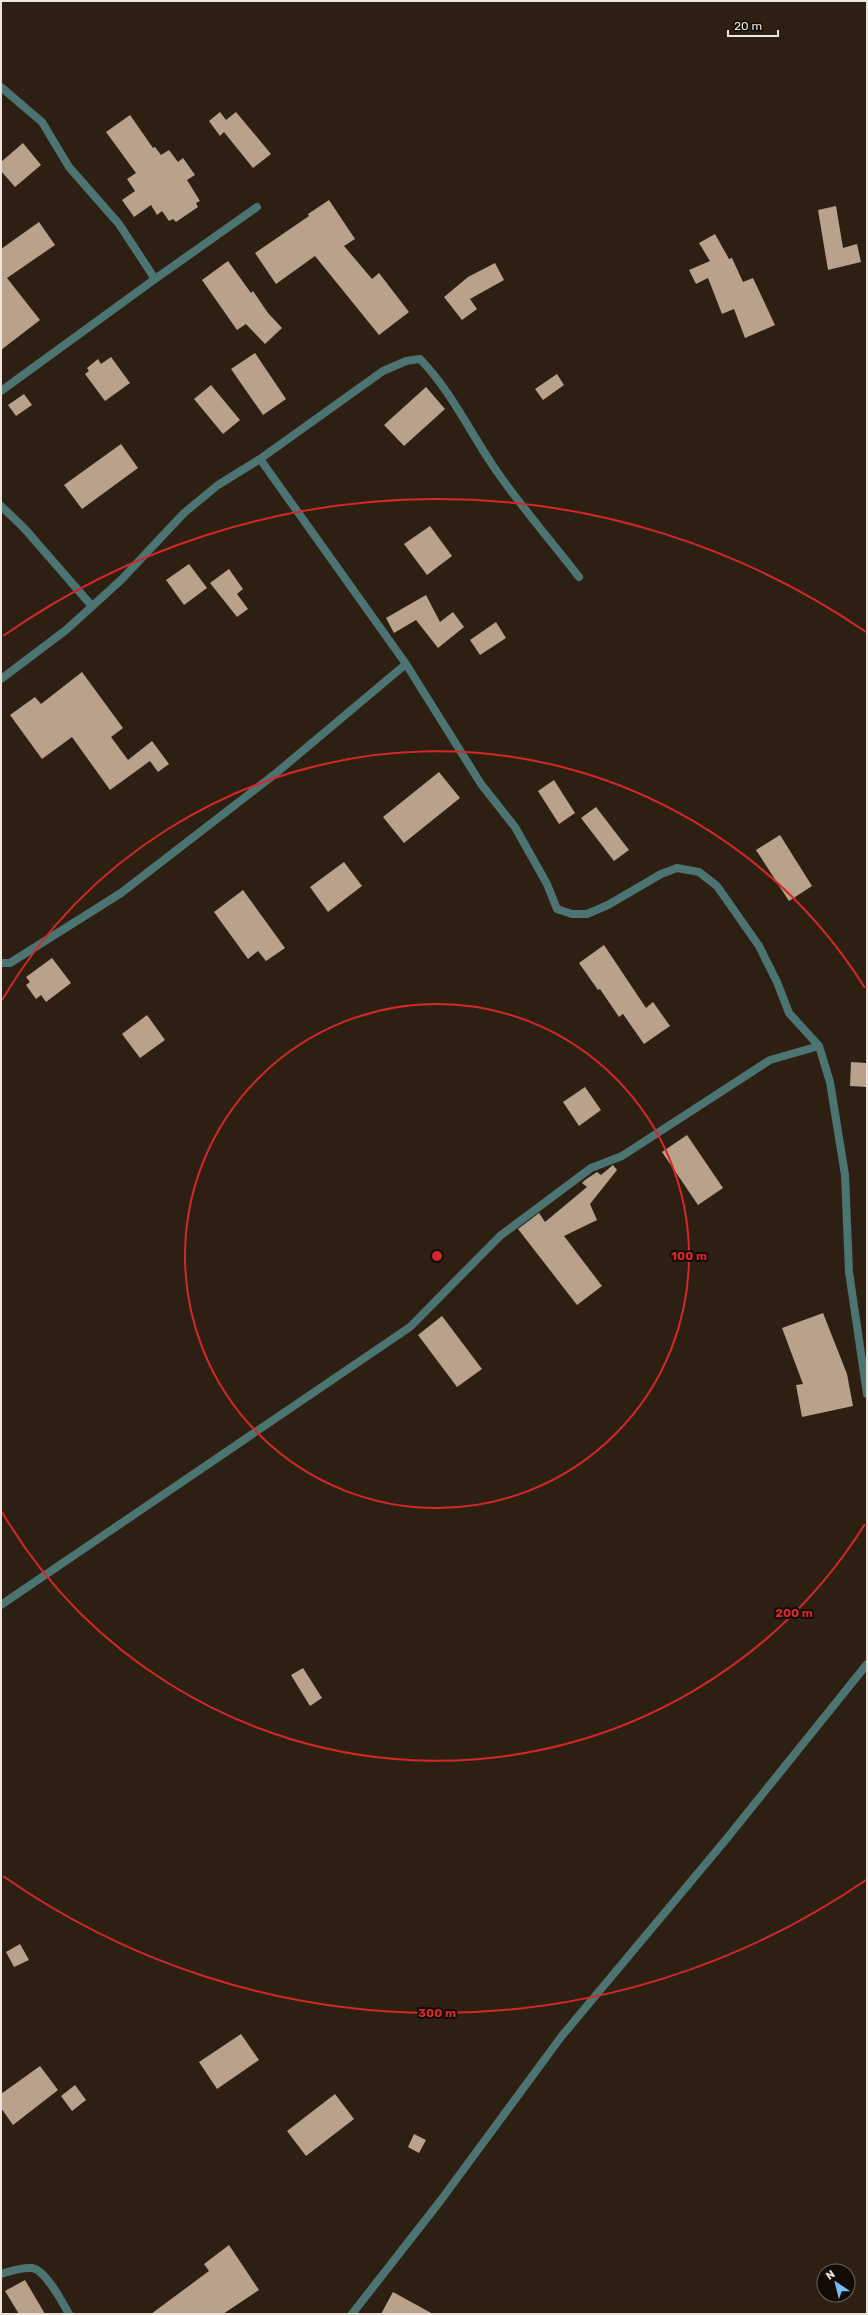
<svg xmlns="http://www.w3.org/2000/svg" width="868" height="2315" font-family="Rubik,sans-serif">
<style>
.building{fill:#b9a28b}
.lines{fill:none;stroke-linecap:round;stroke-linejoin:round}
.minor{stroke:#4b7472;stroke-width:8}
.tertiary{stroke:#4b7472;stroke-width:8}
.ring{fill:none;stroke:#d62828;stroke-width:2}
.centre{fill:#d62828;stroke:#110b06;stroke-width:2}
.ring-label{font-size:12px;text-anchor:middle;font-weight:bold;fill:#d62828;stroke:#110b06;stroke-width:4;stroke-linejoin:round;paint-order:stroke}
</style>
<rect width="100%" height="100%" fill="#2d2013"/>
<path class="building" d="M220 112 226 120 236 112 271 154 253 168 224 132 220 136 209 121Z
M130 115 153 148 155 147 161 155 169 150 178 162 183 158 195 175 187 180 200 201 196 203 198 207 176 222 173 219 169 221 162 211 157 215 151 205 134 217 122 200 135 191 127 179 136 173 106 132Z
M23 143 41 165 15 187 1 171V162Z
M329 200 355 239 344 246 372 279 379 273 409 312 379 335 315 256 276 284 255 253 309 216 308 214Z
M836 206 843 248 857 244 861 262 828 270 818 210Z
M39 222 55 245 7 278 40 320 1 350V249Z
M715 234 729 259 732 258 743 282 753 278 775 325 745 338 734 309 722 314 708 278 696 284 689 270 710 261 699 243Z
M228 261 251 293 253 291 268 313 282 328 265 344 246 324 237 330 202 280Z
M495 263 504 280 470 299 477 309 462 320 444 297 468 277Z
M255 353 286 399 263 415 231 369Z
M111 357 130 383 105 401 85 374 89 371 87 368 98 359 101 364Z
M557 374 564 385 543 400 535 389Z
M211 385 240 420 223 434 194 399Z
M426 387 445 409 404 446 384 425Z
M24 394 32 405 16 416 8 405Z
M121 444 138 468 82 509 64 485Z
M430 526 452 556 427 575 404 544Z
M189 564 207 588 184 605 166 580Z
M229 569 243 589 237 594 248 609 237 617 210 583Z
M426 595 440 622 453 612 464 627 438 648 416 620 394 633 386 618Z
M496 622 506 638 480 655 470 640Z
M82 672 123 728 111 737 128 760 152 741 169 764 158 772 150 761 110 790 72 737 42 759 10 715 35 697 41 704Z
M439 772 460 798 404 843 383 817Z
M554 780 575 813 559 824 538 791Z
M596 807 629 850 614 861 581 818Z
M780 835 812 886 789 901 756 850Z
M344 862 362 886 328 912 310 887Z
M243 890 285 948 266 961 258 951 248 959 214 912Z
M604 945 646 1008 653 1002 670 1026 644 1044 623 1014 619 1017 600 989 598 990 579 963Z
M52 958 71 983 46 1002 41 995 36 999 26 985 30 982 26 977Z
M147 1015 165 1040 140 1058 122 1034Z
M851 1062 867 1063V1087L850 1086Z
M585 1087 601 1110 579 1126 563 1102Z
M687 1135 723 1188 698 1205 662 1152Z
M613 1165 617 1170 590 1204 597 1220 564 1236 602 1286 577 1305 518 1229 539 1213 545 1222 587 1187 582 1183 585 1180 597 1172 601 1175Z
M823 1313 847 1374 853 1406 802 1417 796 1385 803 1384 782 1328Z
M442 1316 482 1369 457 1387 418 1335Z
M303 1668 322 1698 310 1706 291 1675Z
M20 1944 29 1960 14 1967 6 1952Z
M241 2034 259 2060 217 2089 199 2062Z
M40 2066 58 2090 13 2125 1 2108V2094Z
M75 2085 86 2100 72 2111 61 2096Z
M335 2094 354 2119 306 2156 287 2131Z
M414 2134 426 2140 419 2153 408 2147Z
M229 2245 259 2290 223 2314H151L209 2271 204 2264Z
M25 2280 45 2314H19L5 2291Z
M393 2292 433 2314H381Z"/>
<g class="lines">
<path class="minor" d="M1 87 42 122 69 167 119 224 155 279
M1 391 155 279 257 207
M260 459 406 664 481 784 515 827 547 884 557 909 572 914H587L608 905 661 874 677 868 699 872 717 886 759 946 777 982 789 1013 819 1046 830 1082 845 1175 849 1272 867 1394
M1 506 24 528 91 605
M1 679 66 630 121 580 184 513 218 485 260 459 383 371 406 361 420 359C453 393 471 435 498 473 523 509 552 542 579 577
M1 963H10L121 893 275 774 406 664
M1 1605 410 1327 500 1236 591 1168 622 1156 770 1060 819 1046
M1 2274C11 2271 21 2267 32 2268 46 2270 62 2302 69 2314"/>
<path class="tertiary" d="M352 2314 441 2200 561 2037 728 1837 867 1664"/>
</g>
<g class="ring">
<circle cx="437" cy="1256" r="252"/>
<path d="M865 1524A505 505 0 0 1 2 1512M2 1000A505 505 0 0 1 865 988"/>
<path d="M866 1880A757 757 0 0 1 3 1876M3 636A757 757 0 0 1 866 632"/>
</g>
<circle cx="437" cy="1256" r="6" class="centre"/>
<g class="ring-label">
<text x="689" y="1260">100 m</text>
<text x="794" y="1617">200 m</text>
<text x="437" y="2017">300 m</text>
</g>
<rect width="868" height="2315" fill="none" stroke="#eee5dc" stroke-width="4"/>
<g transform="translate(836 2283) rotate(325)"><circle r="19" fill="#110b06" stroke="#69625c"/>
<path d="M0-3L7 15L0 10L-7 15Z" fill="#77bff7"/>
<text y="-6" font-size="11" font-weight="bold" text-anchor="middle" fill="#eee5dc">N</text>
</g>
<path d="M728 30v6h50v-6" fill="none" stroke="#eee5dc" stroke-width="2"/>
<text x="734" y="30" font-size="12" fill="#eee5dc" stroke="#110b06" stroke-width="3" paint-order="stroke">20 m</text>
</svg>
